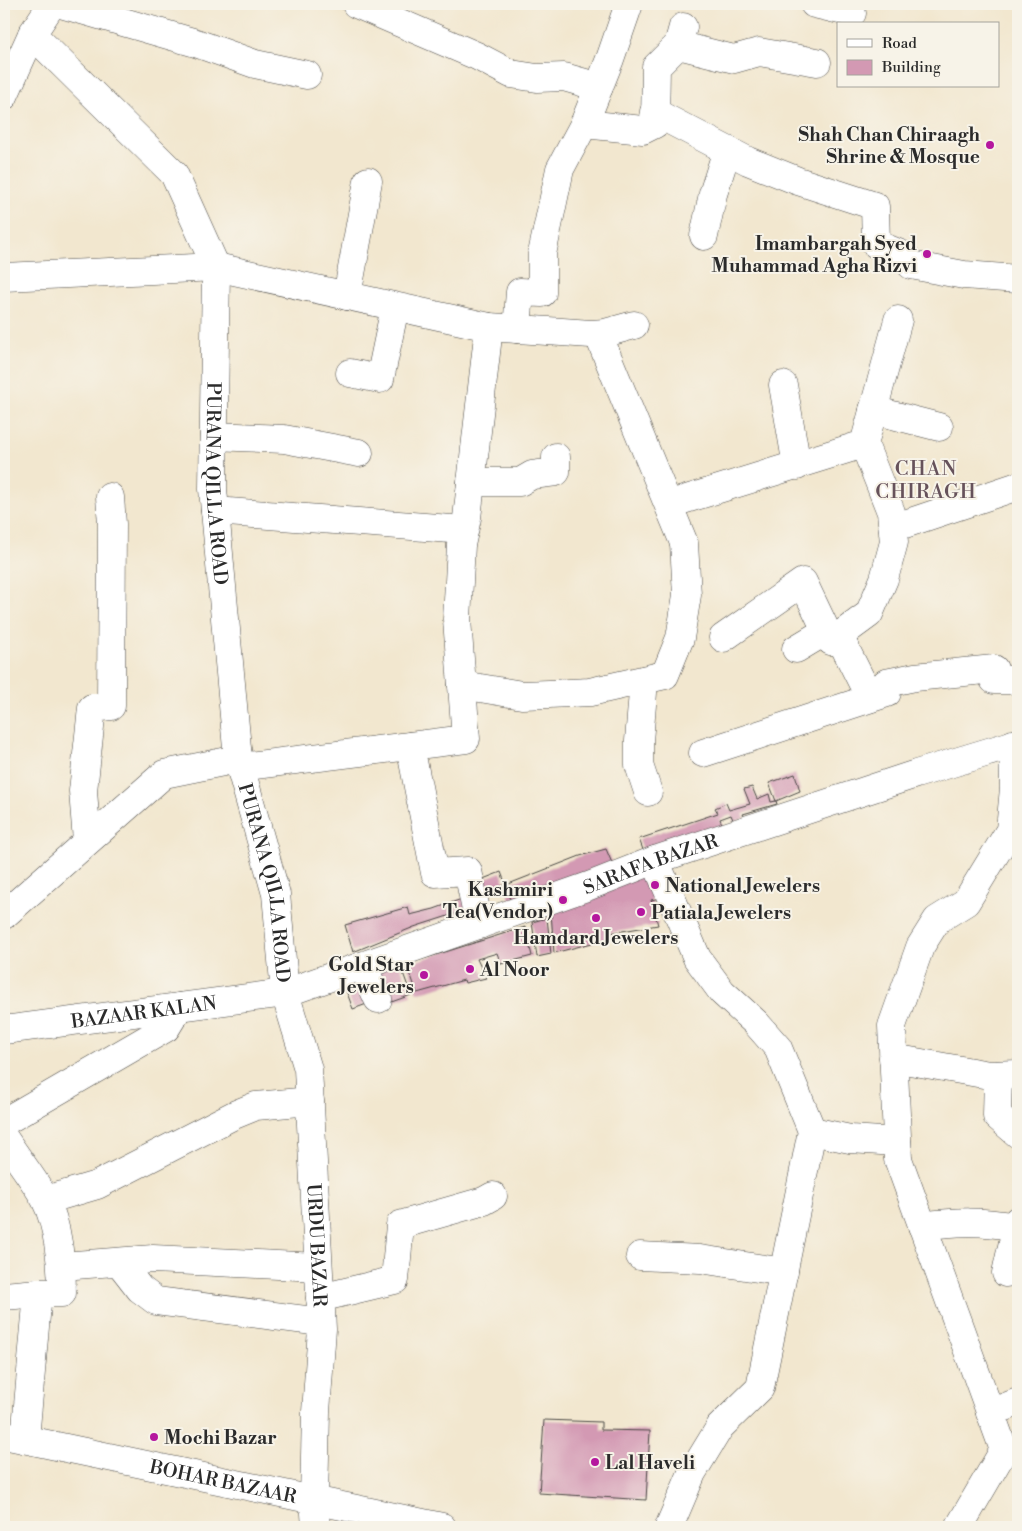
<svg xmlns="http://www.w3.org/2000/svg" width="1022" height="1531" font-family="'Libre Bodoni',serif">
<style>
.building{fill:#d399b3}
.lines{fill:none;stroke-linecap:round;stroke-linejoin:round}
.minor-casing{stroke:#494744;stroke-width:29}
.minor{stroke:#fff;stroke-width:28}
.poi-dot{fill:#b5179e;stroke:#f7f3e8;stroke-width:2}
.labels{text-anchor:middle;stroke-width:4;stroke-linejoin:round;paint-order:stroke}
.poi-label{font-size:19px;font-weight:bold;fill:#2b2b2b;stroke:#f7f3e8;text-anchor:start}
.street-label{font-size:19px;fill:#2b2b2b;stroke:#f7f3e8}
.neighbourhood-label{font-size:20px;letter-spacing:1px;fill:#66525b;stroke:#f7f3e8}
</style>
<rect width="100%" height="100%" fill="#f7f3e8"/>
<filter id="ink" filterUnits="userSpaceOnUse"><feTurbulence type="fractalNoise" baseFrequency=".02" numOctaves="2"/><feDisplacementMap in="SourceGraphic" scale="10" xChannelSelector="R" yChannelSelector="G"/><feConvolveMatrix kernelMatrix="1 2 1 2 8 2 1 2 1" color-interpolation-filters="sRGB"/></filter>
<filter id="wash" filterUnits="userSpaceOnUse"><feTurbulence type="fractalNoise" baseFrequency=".0096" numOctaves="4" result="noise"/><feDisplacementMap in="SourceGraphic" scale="20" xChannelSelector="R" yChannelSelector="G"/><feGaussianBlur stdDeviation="1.12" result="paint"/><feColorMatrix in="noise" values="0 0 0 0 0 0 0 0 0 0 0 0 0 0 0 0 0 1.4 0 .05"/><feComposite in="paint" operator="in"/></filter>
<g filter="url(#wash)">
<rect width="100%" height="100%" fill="#f2e7cf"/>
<g id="blocks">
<path class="building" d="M795 774 800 791 776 801 769 783Z
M752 787 757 799 769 794 771 802 776 801 777 804 743 814 745 818 734 822 731 815 720 819 724 829 645 855 639 839 718 813 715 808 726 803 729 810 750 804 744 789Z
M606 849 612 863 510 900 506 885 481 892 485 904 414 927 353 952 345 925 408 907 410 915 434 909 481 892 478 881 501 872 506 885 580 856Z
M655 868 669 896 651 900 658 925 610 933 611 938 554 953 551 912Z
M547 918 551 954 537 957 532 922Z
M525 927 532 956 501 964 497 953 477 959 486 978 465 983 464 980 417 993 407 964Z
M398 959 411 995 383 1005 371 968Z
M362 974 375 1001 353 1009 343 982Z
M544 1420 601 1422V1430L650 1431 646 1500 539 1493Z"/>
</g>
</g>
<g filter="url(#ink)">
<use href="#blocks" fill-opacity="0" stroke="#494744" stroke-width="1"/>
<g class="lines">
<defs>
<g id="minor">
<path d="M61 4 196 43 255 64 307 75"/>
<path d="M356 4 477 56 511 74 537 78 564 77 599 87"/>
<path d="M814 4 852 13"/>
<path id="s1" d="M32 34 174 174 216 267 213 489 238 759 276 894 285 993 308 1069 322 1329 316 1412 314 1500 316 1527"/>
<path d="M678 45 734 59 759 52 817 62"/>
<path d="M4 96 32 34 52 4"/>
<path d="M654 112 748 161 798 181 875 206 876 244 905 256 911 265 964 275 1018 279"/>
<path d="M584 124 643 130 655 124 656 67 678 45 683 27"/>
<path d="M704 236 713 194 727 150"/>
<path d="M4 277 216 267 489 327 591 334 605 333 634 325"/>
<path d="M347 296 368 181"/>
<path d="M517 329 520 292 542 293V254L560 169 584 124 610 59 629 4"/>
<path d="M350 373 380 379 395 307"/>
<path d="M783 385 797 466"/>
<path d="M873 410 939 427"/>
<path d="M214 436 284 439 359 453"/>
<path d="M471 482H520L532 475 556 472V457"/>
<path d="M670 504 864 444 898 320"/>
<path d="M215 511 464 530"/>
<path d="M893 528 1018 486"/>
<path d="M839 636 869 614 884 579 894 542 891 512 864 444"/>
<path d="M723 638 803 582 831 641 839 636 870 698"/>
<path d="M796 649 826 631"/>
<path d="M644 680 639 741V765L648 792"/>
<path d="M462 685 522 695 549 694 590 692 665 675 680 638 687 595 684 543 598 334"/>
<path d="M410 746 435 873 468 871 479 925"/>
<path d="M703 753 887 693 886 683 915 677 994 669V680H1018"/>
<path d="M240 767 466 739 457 619 461 545 467 518 489 327"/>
<path d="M87 841 83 791 92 708 111 706 112 524 110 497"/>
<path d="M655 860 697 958 722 992 756 1023 778 1048 812 1131 760 1388 720 1427 692 1473 669 1527"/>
<path d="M4 915 164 774 238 759"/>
<path d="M363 966 378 999"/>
<path id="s2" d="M4 1030 285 993 589 886 655 860 916 774 1018 743"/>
<path d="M893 1058 989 1075 1018 1074"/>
<path d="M998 1075 997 1116 1018 1134"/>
<path d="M4 1122 166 1028 179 1007"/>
<path d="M812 1131 850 1139 897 1142"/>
<path d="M4 1138C17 1158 33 1178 45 1199 58 1224 62 1265 62 1293H38L25 1439"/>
<path d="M46 1200 97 1185 234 1115 256 1106 310 1101"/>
<path d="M922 1226C959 1221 981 1221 1017 1227"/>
<path d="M640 1256 700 1259 784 1272"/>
<path d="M119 1262 140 1289 156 1301 321 1322"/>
<path d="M62 1266 153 1259 318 1267"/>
<path d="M1006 1273 1018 1220"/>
<path d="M4 1296 38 1293"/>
<path d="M320 1298 395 1280 400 1225 484 1201 493 1196"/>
<path d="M990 1413 1018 1402"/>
<path id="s3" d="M4 1435 442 1527"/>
<path d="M959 1527 1004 1450 898 1159 892 1026 920 947 937 920 966 902 1010 830 1014 788 1013 744"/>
</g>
</defs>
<use href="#minor" class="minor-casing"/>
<use href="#minor" class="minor"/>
</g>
</g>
<g class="poi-dot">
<circle cx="990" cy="145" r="5"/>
<circle cx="927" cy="254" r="5"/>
<circle cx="655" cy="885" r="5"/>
<circle cx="563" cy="900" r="5"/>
<circle cx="641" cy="912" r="5"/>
<circle cx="596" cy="918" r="5"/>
<circle cx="470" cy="969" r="5"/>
<circle cx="424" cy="975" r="5"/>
<circle cx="154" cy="1437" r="5"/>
<circle cx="595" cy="1462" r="5"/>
</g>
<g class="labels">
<g class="poi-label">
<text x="980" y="141" text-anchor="end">Shah Chan Chiraagh<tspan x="980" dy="22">Shrine &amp; Mosque</tspan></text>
<text x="917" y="250" text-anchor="end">Imambargah Syed<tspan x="917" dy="22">Muhammad Agha Rizvi</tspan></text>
<text x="665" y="892">National Jewelers</text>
<text x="553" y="896" text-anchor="end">Kashmiri<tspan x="553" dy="22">Tea(Vendor)</tspan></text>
<text x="651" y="919">Patiala Jewelers</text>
<text x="596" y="944" text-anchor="middle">Hamdard Jewelers</text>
<text x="414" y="971" text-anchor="end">Gold Star<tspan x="414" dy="22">Jewelers</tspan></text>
<text x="480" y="976">Al Noor</text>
<text x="164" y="1444">Mochi Bazar</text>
<text x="605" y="1469">Lal Haveli</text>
</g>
<g class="street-label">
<text dy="7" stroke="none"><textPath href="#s1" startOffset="518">PURANA QILLA ROAD</textPath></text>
<text dy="7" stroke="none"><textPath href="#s2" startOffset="671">SARAFA BAZAR</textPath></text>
<text dy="7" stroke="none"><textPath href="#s1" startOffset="922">PURANA QILLA ROAD</textPath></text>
<text dy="7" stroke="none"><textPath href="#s2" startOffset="141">BAZAAR KALAN</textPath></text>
<text dy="7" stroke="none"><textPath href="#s1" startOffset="1290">URDU BAZAR</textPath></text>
<text dy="7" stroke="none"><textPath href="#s3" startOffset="224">BOHAR BAZAAR</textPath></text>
</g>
<g class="neighbourhood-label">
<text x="926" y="475">CHAN<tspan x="926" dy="23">CHIRAGH</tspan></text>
</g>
</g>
<rect width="1022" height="1531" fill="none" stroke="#f7f3e8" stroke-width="20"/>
<rect x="837" y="22" width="162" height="65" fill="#f7f3e8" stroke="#a5a39c"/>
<rect x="847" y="39" width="25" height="8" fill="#ffffff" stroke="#a5a39c"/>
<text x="882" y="48" font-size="15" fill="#2b2b2b">Road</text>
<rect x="847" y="60" width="25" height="15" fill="#d399b3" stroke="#a5a39c"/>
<text x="882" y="72" font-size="15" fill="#2b2b2b">Building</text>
</svg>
